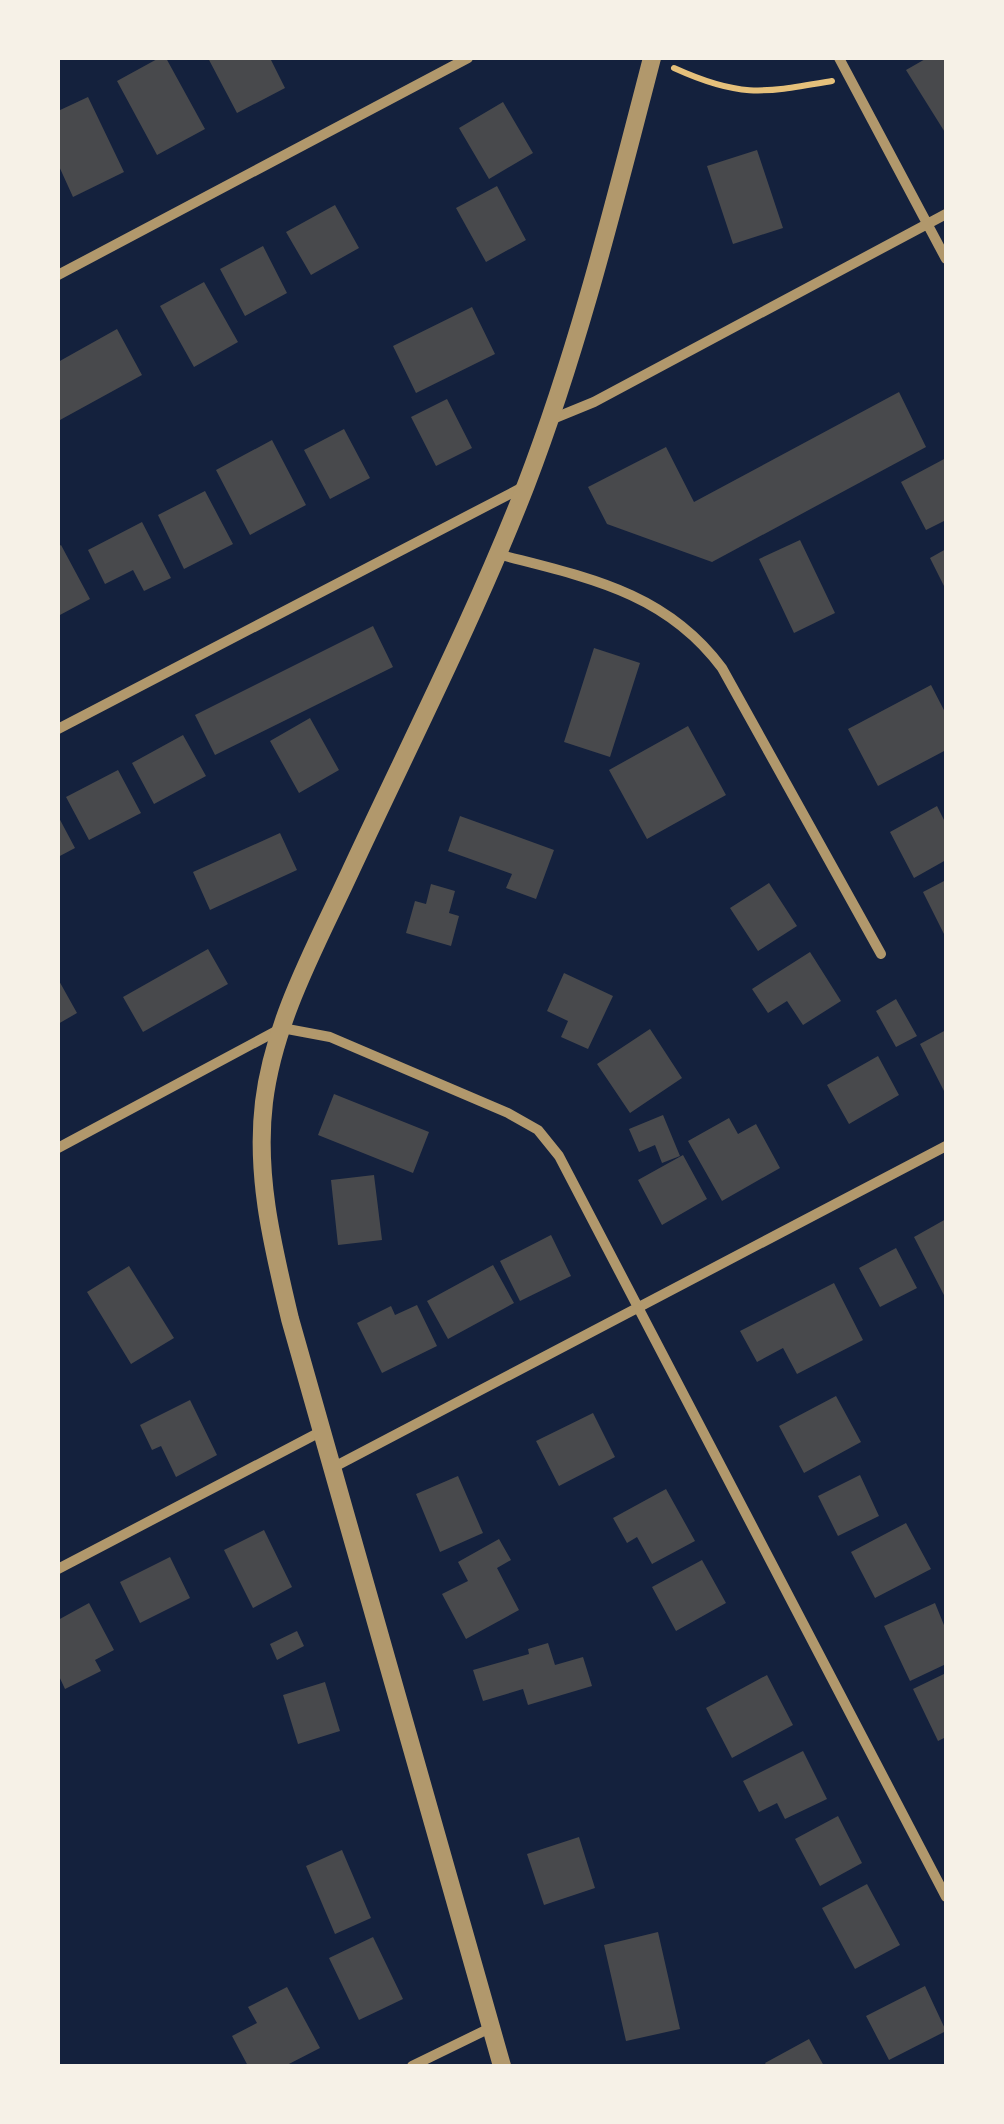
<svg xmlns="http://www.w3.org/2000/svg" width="1004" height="2124" font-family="Montserrat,sans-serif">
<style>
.building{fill:#48494c}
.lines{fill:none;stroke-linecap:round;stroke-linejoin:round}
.path{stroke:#e5c07b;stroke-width:6}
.minor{stroke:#b1986c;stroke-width:10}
.tertiary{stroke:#b1986c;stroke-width:18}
</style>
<rect width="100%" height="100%" fill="#14213d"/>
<path class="building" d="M159 58H166L205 129 157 155 117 81Z
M208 58H270L285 88 237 113Z
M927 58H946V134L906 70Z
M88 97 124 172 73 197 58 164V111Z
M503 102 533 153 489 179 459 128Z
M757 150 783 228 733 244 707 166Z
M497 186 526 240 486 262 456 208Z
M335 205 359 248 311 275 286 232Z
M263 246 287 293 245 316 220 269Z
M204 282 238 342 194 367 160 306Z
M472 307 495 354 416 393 393 346Z
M117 329 142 375 60 420 58 362Z
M899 392 926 447 712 562 607 524 588 487 666 447 694 502Z
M447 399 472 448 436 466 411 417Z
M344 429 370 478 330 499 304 450Z
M272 440 306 505 250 535 216 470Z
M946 458V520L926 530 901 482Z
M205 491 233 544 184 569 158 515Z
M142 522 171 578 144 591 133 570 105 584 88 550Z
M800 540 835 613 794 633 759 559Z
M61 545 90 599 58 616V547Z
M946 549V590L930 558Z
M373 626 393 667 215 755 195 715Z
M594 648 640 663 610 757 564 742Z
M931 685 946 714V750L878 786 848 729Z
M310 718 339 770 299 793 270 741Z
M688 726 726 795 647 839 609 770Z
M183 735 206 776 154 804 132 763Z
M118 770 141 813 89 840 66 797Z
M937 806 946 824V860L914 878 890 832Z
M58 816 75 848 58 857Z
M460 816 554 850 536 899 506 888 512 874 448 851Z
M280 833 297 870 210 910 193 872Z
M946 880V938L923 892Z
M769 883 797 926 758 951 730 908Z
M431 884 455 891 449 913 459 916 451 946 406 933 415 901 426 904Z
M208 949 228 984 143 1032 123 997Z
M810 952 841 1001 803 1025 787 1001 768 1013 752 989Z
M564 973 613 996 588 1049 561 1037 568 1021 547 1011Z
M58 979 77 1013 58 1024Z
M896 999 917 1036 896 1047 876 1011Z
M650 1029 682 1078 630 1113 597 1064Z
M946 1030V1089L944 1091 920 1044Z
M878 1056 899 1095 849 1124 827 1085Z
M334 1094 429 1132 413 1173 318 1135Z
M663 1115 680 1156 662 1163 655 1145 639 1152 629 1129Z
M729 1118 738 1134 756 1124 780 1168 722 1201 688 1141Z
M683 1155 707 1199 662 1225 638 1180Z
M374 1175 382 1240 338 1245 331 1180Z
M946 1219V1299L914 1237Z
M551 1235 571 1276 520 1301 500 1261Z
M896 1248 917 1288 880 1307 859 1268Z
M493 1265 514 1303 448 1339 427 1301Z
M129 1266 174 1338 131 1364 87 1292Z
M834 1283 863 1340 797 1374 783 1348 757 1362 740 1331Z
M417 1305 437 1346 382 1373 357 1323 391 1306 395 1315Z
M836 1396 861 1442 804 1473 779 1426Z
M190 1400 217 1455 176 1477 161 1446 152 1450 140 1425Z
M593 1413 615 1457 559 1486 536 1441Z
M860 1475 879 1516 838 1536 818 1496Z
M458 1476 483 1533 440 1552 416 1494Z
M666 1489 695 1541 652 1564 637 1537 627 1543 613 1518Z
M906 1523 931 1569 875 1598 851 1552Z
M264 1530 292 1587 253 1608 224 1550Z
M499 1539 511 1560 497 1568 519 1610 466 1639 442 1594 468 1581 458 1562Z
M170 1557 190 1598 140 1623 120 1582Z
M702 1560 726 1603 676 1631 652 1587Z
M89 1603 114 1650 95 1660 101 1671 65 1689 58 1674V1620Z
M935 1603 946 1630V1664L910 1681 884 1626Z
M297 1631 304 1646 277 1660 270 1644Z
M548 1643 555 1665 583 1657 592 1686 528 1705 523 1689 483 1701 473 1670 529 1654 528 1649Z
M946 1673V1737L938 1741 913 1689Z
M767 1675 793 1725 732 1758 706 1708Z
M325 1682 340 1731 298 1744 283 1695Z
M803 1751 827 1799 785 1819 777 1803 759 1812 743 1781Z
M838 1816 862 1863 820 1886 795 1839Z
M579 1837 595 1888 544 1905 527 1854Z
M342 1850 371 1918 335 1934 306 1866Z
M867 1884 900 1945 855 1969 822 1908Z
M658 1932 680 2029 626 2041 604 1945Z
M373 1937 403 1999 359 2020 329 1958Z
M925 1986 946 2031 889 2060 866 2016Z
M287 1987 320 2048 285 2066H248L232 2036 257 2023 248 2007Z
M809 2039 824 2066H767L765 2063Z"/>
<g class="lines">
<path class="path" d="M674 68C740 98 762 93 832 81"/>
<path class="minor" d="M839 58 946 259
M58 275 468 58
M550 420 594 402 946 214
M497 554C585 577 665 591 722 668L881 954
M58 729 523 487
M58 1148 282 1028 330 1037 508 1113 538 1130 559 1156 946 1897
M334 1467 946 1146
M58 1569 322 1431
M412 2066 490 2028"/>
<path class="tertiary" d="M502 2066 290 1319C273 1247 255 1176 264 1102 274 1020 317 944 351 870 410 743 475 616 526 485 579 347 615 200 652 58"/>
</g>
<rect width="1004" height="2124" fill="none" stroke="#f6f1e7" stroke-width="120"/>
</svg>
